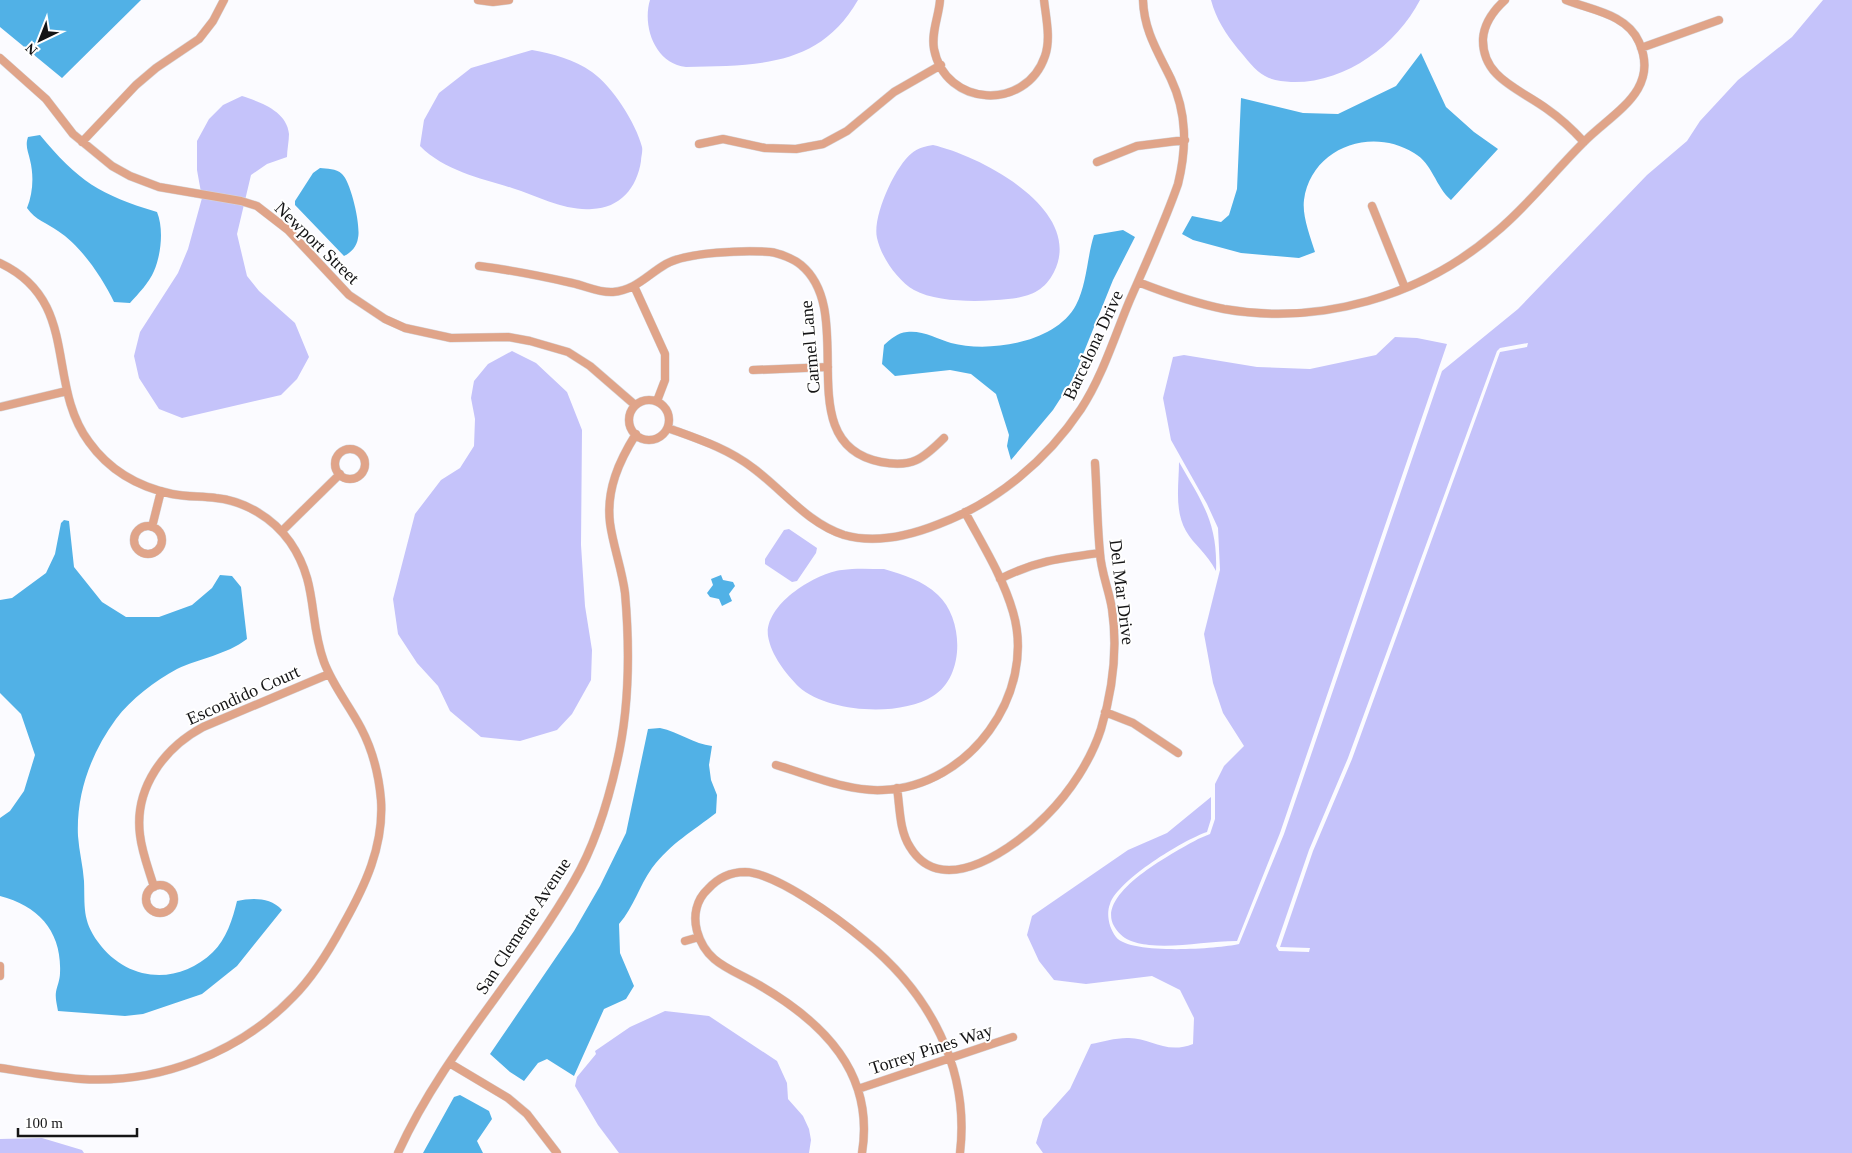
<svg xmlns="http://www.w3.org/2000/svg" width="1852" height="1153" font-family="'Times New Roman',serif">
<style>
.green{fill:#c5c3fa;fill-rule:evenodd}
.water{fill:#51b1e6}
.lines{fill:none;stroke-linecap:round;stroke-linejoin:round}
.minor-casing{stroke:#d6d6da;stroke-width:9}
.minor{stroke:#e0a489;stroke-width:8}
.labels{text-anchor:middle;stroke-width:4;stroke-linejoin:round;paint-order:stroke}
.street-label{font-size:18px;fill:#151516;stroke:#fff}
</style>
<rect width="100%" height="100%" fill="#fbfbff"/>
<path class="green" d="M650 0H858C819 68 756 65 686 67 655 64 642 26 650 0Z
M1211 0H1420C1396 46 1344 84 1291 82 1283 81 1273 81 1265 76 1255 71 1246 58 1238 49 1226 34 1216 19 1211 0Z
M1823 0H1852V1153H1043L1036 1143 1043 1119 1070 1089 1091 1044C1102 1042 1115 1038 1127 1038 1150 1037 1165 1055 1193 1044L1194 1018 1180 990 1152 976 1086 984 1054 980 1039 961 1027 935 1032 916 1128 850 1167 833 1211 797V819L1207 832C1183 840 1118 880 1110 904 1106 914 1109 928 1116 937 1130 955 1217 949 1239 944L1284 834 1442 371 1518 309 1647 175 1687 141 1700 121 1738 80 1792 37ZM1528 343 1527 347 1500 352 1352 759 1313 851 1280 947 1310 948 1309 952 1279 951 1276 946 1309 850 1348 758 1497 351 1500 348Z
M532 50C553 54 574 59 592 72 612 86 636 123 642 147 643 151 641 157 641 161 637 188 620 208 592 209 564 211 538 196 512 188 480 178 445 171 420 146L424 120 439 93 471 68Z
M242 96C260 102 287 111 289 134 289 141 287 150 287 157L267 164 251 175 237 234 247 276 259 291 295 323 309 357 297 379 281 395 182 418 159 409 139 378 134 356 140 332 178 273 188 249 202 198 197 170V141L209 119 223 105Z
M933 145C981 156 1085 210 1054 272 1044 292 1028 297 1008 299 982 302 937 303 914 290 898 281 881 257 877 238 872 217 895 166 912 153 918 148 926 146 933 145Z
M1395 337 1417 338 1447 344 1280 833 1237 941C1208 941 1178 948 1149 945 1134 943 1122 940 1114 926 1095 893 1175 852 1198 839L1210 834 1215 819V784L1224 766 1244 746 1223 713 1213 683 1204 634 1220 570 1218 528 1207 504 1171 440 1163 398 1173 357 1184 355 1257 367 1310 369 1376 355Z
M512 351 536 363 567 392 582 430 581 545 585 606 592 650 591 680 572 714 557 730 520 741 481 737 450 711 438 686 417 663 398 634 393 599 415 514 441 480 460 468 474 446 475 419 471 398 474 381 488 364Z
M1179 462C1202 502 1218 523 1216 571 1207 553 1194 545 1186 531 1174 510 1179 484 1179 462Z
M789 529 817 548 816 553 797 581 792 582 765 564V559L784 530Z
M884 569C904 575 922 580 938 595 964 619 965 677 933 696 901 717 828 713 799 687 786 674 771 655 768 636 764 605 815 573 842 570 855 568 870 569 884 569Z
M665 1011 709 1016 777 1061 787 1083 788 1099 803 1116 809 1129 811 1140 809 1153H619L598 1125 575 1086 577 1077 596 1054 595 1051 630 1027Z
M42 1138 82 1150 84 1153H0V1139Z"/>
<path class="water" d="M0 0H141L62 78 0 27Z
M1421 53 1446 107 1474 132 1498 149 1451 200C1435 186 1433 164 1414 153 1371 126 1311 148 1304 200 1302 216 1310 236 1315 252L1299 258 1241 253 1193 240 1182 234 1192 216 1221 222 1229 215 1237 189 1241 98 1303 113 1338 114 1396 86Z
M40 135C78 181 100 195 157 212 164 229 161 255 154 271 149 283 138 294 130 303L114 302C102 277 81 246 58 231 47 223 35 220 27 208 33 193 34 176 30 160 28 151 25 146 28 137Z
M320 168C327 169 336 168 342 174 351 182 361 226 358 238 357 246 351 253 344 256L295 205V201L313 173Z
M1123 230 1135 237 1113 280 1073 379 1053 410 1011 460 1007 446 1009 435 996 394 971 374 950 370 895 376 882 364 884 345C891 339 897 333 907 332 922 330 938 339 951 343 989 353 1056 343 1076 305 1087 284 1087 257 1094 235Z
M64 520 69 521 74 567 102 602 126 617H159L192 605 212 588 220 575 232 576 241 587 247 639C226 655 200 658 177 669 155 681 131 699 116 719 91 753 76 794 78 836 79 851 83 866 84 881 85 906 82 920 98 942 127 982 178 986 213 952 226 940 233 918 237 901 252 898 270 897 282 910L237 966 202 994 143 1014 125 1016 58 1011C57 1005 55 998 56 992 57 986 60 980 60 973 62 932 39 906 0 896V818L10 811 24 791 35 755 21 714 0 693V600L12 598 46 573 55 554 61 523Z
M721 575 723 580 733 582 735 586 729 594 732 601 722 606 719 599 710 597 707 593 713 585 711 579Z
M660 728C679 732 694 744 712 746L709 765 711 780 717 795 716 813C693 831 671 843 652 868 639 886 634 907 619 924L620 953 634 986 626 999 604 1009 574 1076 547 1059 538 1063 524 1081 510 1072 490 1054 574 931 600 886 626 833 648 729Z
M460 1095 489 1111 492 1119 477 1141 483 1153H423L454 1097Z"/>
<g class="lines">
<defs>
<path id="minor" d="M478 0 493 2 509 0
M940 0C939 16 931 32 934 49 945 107 1026 112 1045 56 1051 39 1046 18 1044 0
M1505 0C1494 10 1484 24 1483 39 1482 78 1520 89 1547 109 1560 118 1573 130 1584 142
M1641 48 1719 20
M0 58 46 99 73 134 112 166 130 176 159 187 241 201 257 206 288 230 349 295 385 319 405 328 451 338 508 337 530 341 568 352 590 366 635 405
M82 142 136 85 156 68 199 39 213 21 224 0
M699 144 723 139 765 148 796 149 823 144 847 131 894 92 941 65
M1097 162 1137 146 1185 140
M1372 206 1405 288
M0 263C81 301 45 383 89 442 109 470 139 487 172 494 187 497 201 496 216 498 245 501 273 518 290 542 319 584 308 619 324 662 333 686 349 705 361 728 372 749 379 776 381 800 384 846 365 886 343 925 329 951 314 976 293 997 239 1053 159 1084 81 1079 54 1077 27 1072 0 1068
M479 266C511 270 541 276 572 283 586 286 599 293 613 292 636 290 647 275 666 264 687 252 745 250 770 252 779 253 794 259 801 265 860 314 787 444 881 462 912 468 923 459 944 438
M1138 282C1166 293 1194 303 1224 309 1320 326 1422 296 1495 233 1529 205 1556 169 1587 139 1616 111 1660 89 1639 42 1627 14 1591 10 1566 0
M634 286 665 354V380L657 401
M753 370 828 367
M629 420a20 20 0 1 1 40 0a20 20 0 1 1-40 0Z
M0 407 67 391
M668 428C698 439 727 448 753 468 783 490 807 523 844 535 876 544 909 536 939 524 997 502 1047 460 1081 409 1102 377 1114 338 1129 302 1146 263 1164 224 1178 184 1187 147 1187 113 1171 79 1158 52 1144 31 1143 0
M335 464a15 15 0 1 1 30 0a15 15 0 1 1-30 0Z
M134 540a14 14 0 1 1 28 0a14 14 0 1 1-28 0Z
M152 527 161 491
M282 531 340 474
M1000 579C1035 561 1061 558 1100 553
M1105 712 1133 723 1178 753
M776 765C810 775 848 792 883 790 969 787 1037 694 1013 612 1003 577 982 544 965 512
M897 788C900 807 899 830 910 847 943 902 1018 845 1047 815 1070 792 1091 760 1101 729 1113 689 1118 650 1112 609 1109 590 1101 572 1100 553 1097 523 1097 493 1095 463
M146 899a14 14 0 1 1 28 0a14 14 0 1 1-28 0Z
M154 887C149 870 142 853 140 835 134 788 164 748 203 727L329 674
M685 941 699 937
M0 966V976
M451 1064 508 1098 527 1114 557 1153
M858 1089 1013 1037
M398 1153C442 1055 521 974 574 881 595 845 608 802 617 762 630 706 630 650 625 593 622 569 613 546 610 523 606 490 619 461 636 434
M862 1153C875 1073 823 1022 759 985 732 969 706 964 697 931 693 916 696 900 708 889 718 878 730 872 745 872 777 873 840 920 865 941 929 993 970 1068 960 1153"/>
</defs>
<use href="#minor" class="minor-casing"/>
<use href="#minor" class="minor"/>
</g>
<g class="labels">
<g class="street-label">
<text transform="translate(317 243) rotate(44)" y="6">Newport Street</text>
<text transform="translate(1093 345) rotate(-65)" y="6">Barcelona Drive</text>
<text transform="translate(810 347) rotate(-95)" y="6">Carmel Lane</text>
<text transform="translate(1122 592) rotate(83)" y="6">Del Mar Drive</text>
<text transform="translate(243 695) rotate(-24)" y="6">Escondido Court</text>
<text transform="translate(523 926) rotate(-57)" y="6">San Clemente Avenue</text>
<text transform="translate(931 1049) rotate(-18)" y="6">Torrey Pines Way</text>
</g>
</g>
<g transform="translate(40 40) rotate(223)" stroke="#ffffff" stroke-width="4" paint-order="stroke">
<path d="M0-4L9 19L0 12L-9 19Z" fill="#151516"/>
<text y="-8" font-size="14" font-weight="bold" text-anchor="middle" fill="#151516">N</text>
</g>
<path d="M18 1128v8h119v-8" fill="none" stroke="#151516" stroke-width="2.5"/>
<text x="25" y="1128" font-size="15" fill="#151516" stroke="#ffffff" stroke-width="4" paint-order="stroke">100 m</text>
</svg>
